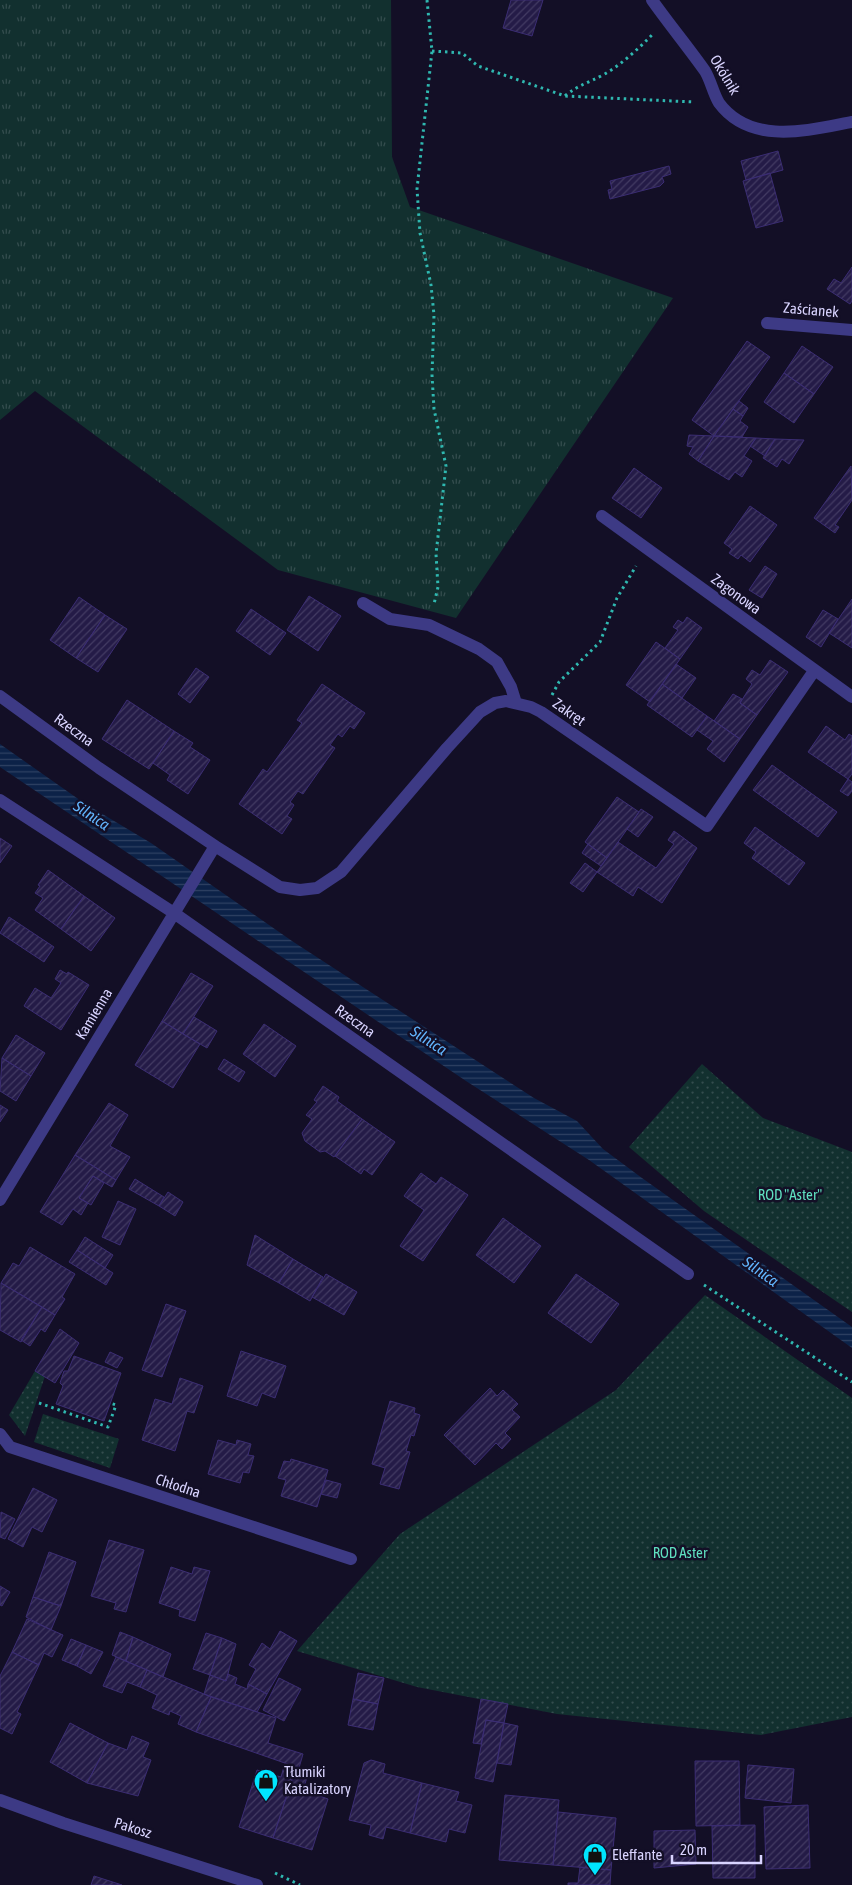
<svg xmlns="http://www.w3.org/2000/svg" width="852" height="1885" font-family="'Asap Condensed',sans-serif">
<style>
.grass{fill:url(#grass-tufts)}
.garden{fill:url(#garden-dots)}
.water{fill:url(#water-rules)}
.building{fill:url(#building-hatch);stroke:#3b2d73}
.lines{fill:none;stroke-linecap:round;stroke-linejoin:round}
.path{stroke:#2fb8b0;stroke-width:3;stroke-dasharray:2.5 4;stroke-linecap:butt}
.minor{stroke:#3d3a85;stroke-width:12}
.labels{text-anchor:middle;stroke-width:5;stroke-linejoin:round;paint-order:stroke}
.street-label{font-size:15px;fill:#d9d4ff;stroke:#130f26}
.park-label{font-size:15px;fill:#5fe0c0;stroke:#130f26}
.poi-label{font-size:15px;fill:#d9d4ff;stroke:#130f26;text-anchor:start}
.water-label{font-size:16px;font-style:italic;fill:#62b6ff;stroke:#130f26}
</style>
<defs>
<pattern id="grass-tufts" width="24" height="20" patternUnits="userSpaceOnUse" patternTransform="scale(1.25)"><rect width="24" height="20" fill="#12302f"/><path d="M3 7l-1-3M5 7V3M7 7l1-3M15 17l-1-3M17 17v-4M19 17l1-3" fill="none" stroke="#344d4e"/></pattern>
<pattern id="garden-dots" width="8" height="8" patternUnits="userSpaceOnUse" patternTransform="scale(1.25)"><rect width="8" height="8" fill="#12302f"/><path d="M2 2h.1M6 6h.1" fill="none" stroke="#344d4e" stroke-width="1.8" stroke-linecap="round"/></pattern>
<pattern id="water-rules" width="6" height="5" patternUnits="userSpaceOnUse" patternTransform="scale(1.25)"><rect width="6" height="5" fill="#0c2248"/><path d="M0 2.5h6" fill="none" stroke="#2f4163"/></pattern>
<pattern id="building-hatch" width="6" height="6" patternUnits="userSpaceOnUse" patternTransform="scale(1.25)"><rect width="6" height="6" fill="#241b47"/><path d="M-1 1l2-2M0 6l6-6M5 7l2-2" fill="none" stroke="#433b63"/></pattern>
</defs>
<rect width="100%" height="100%" fill="#130f26"/>
<path class="grass" d="M0 0H391L392 157 410 207 673 298 456 618 278 570 35 391 0 420Z"/>
<path class="garden" d="M702 1064 763 1118 852 1152V1312L704 1211 629 1147Z
M705 1295 852 1398V1717L761 1735 557 1714 417 1687 297 1651 400 1534 616 1390Z
M35 1371 45 1376 25 1436 9 1415Z
M43 1414 119 1439 110 1468 34 1442Z"/>
<path class="water" d="M0 744 84 803 151 843 292 941 534 1098 577 1121 603 1149 642 1178 852 1327V1348L589 1160 466 1081 0 767Z"/>
<path class="building" d="M511 0H543L532 36 503 28Z
M778 151 783 170 746 180 741 161Z
M669 166 671 174 662 177 664 182 660 186 610 199 608 190 612 189 610 181Z
M770 173 783 221 756 228 743 181Z
M852 267V301L850 304 827 289 834 279 841 283Z
M747 341 770 357 714 436 692 420Z
M802 346 833 367 814 394 784 373Z
M784 373 814 394 794 423 764 402Z
M739 401 748 408 743 416 733 409Z
M733 409 743 416 740 421 748 427 742 437 714 436Z
M689 435 714 436 698 461 689 454 693 447 687 446Z
M714 436 756 438 744 456 752 461 742 477 735 472 729 480 698 461Z
M756 438 775 439 765 456 750 446Z
M775 439 804 440 789 464 782 459 777 467 763 458Z
M851 466 852 500 835 525 839 527 835 533 814 518Z
M634 468 662 488 641 518 612 498Z
M750 506 777 525 750 562 741 555 738 559 729 553 732 549 724 543Z
M765 566 777 574 762 598 749 590Z
M309 596 341 616 318 651 287 630Z
M79 597 105 615 76 658 50 640Z
M852 599V648L829 633Z
M251 609 286 633 270 655 236 631Z
M823 610 838 619 821 647 806 637Z
M105 615 127 629 98 672 76 658Z
M687 617 702 628 680 659 665 648 678 630 673 627 678 620 683 623Z
M656 642 680 659 650 702 626 685Z
M770 660 788 672 757 715 740 703 752 684 746 679 752 670 760 675Z
M676 664 696 678 682 698 662 684Z
M196 668 209 677 190 703 178 694Z
M322 684 365 713 354 729 350 726 342 737 338 734 330 745 335 748 303 794 298 791 290 802 294 805 287 816 292 819 282 834 239 804 263 769 267 772 302 723 297 720Z
M662 684 707 716 692 737 647 705Z
M733 694 742 699 740 703 757 715 740 739 714 721Z
M127 700 174 731 149 769 102 739Z
M707 716 740 739 724 762 707 749 713 741 697 730Z
M826 726 845 740 849 734 852 736V774L848 779 808 752Z
M174 731 193 743 190 747 210 760 188 794 167 780 170 775 153 763Z
M772 765 837 812 818 837 753 790Z
M848 779 852 782V791L848 796 840 791Z
M617 797 639 812 607 858 585 842Z
M641 809 653 817 638 837 627 829Z
M755 827 805 863 789 885 752 858 756 852 744 843Z
M674 831 697 848 662 903 638 887 633 896 597 872 618 842 656 868 674 844 668 840Z
M0 838 12 846 0 863Z
M588 844 607 858 601 866 582 853Z
M585 863 597 872 583 892 570 883Z
M48 870 84 896 61 929 35 910 43 898 35 893 40 886 38 885Z
M84 896 115 918 91 951 61 929Z
M9 917 54 947 44 962 0 933Z
M60 970 67 974 68 972 89 985 61 1030 24 1006 35 988 51 998 61 983 55 979Z
M191 973 213 986 183 1034 162 1021Z
M194 1017 217 1031 207 1048 183 1034Z
M162 1021 200 1044 173 1088 135 1065Z
M264 1024 296 1046 275 1077 243 1054Z
M16 1035 45 1053 31 1076 2 1058Z
M2 1058 31 1076 16 1101 0 1091Z
M224 1059 245 1072 239 1082 218 1069Z
M323 1086 339 1097 337 1101 362 1119 334 1157 325 1151 320 1152 305 1141 302 1133 312 1119 306 1115 317 1102 314 1100Z
M109 1103 128 1115 110 1146 130 1157 116 1180 75 1155Z
M0 1105 8 1110 0 1122Z
M362 1119 395 1142 372 1175 364 1169 361 1174 335 1156Z
M75 1155 116 1180 112 1187 93 1176 79 1198 88 1203 81 1215 73 1209 62 1225 40 1212Z
M421 1173 436 1184 441 1177 468 1195 423 1261 400 1246 424 1210 404 1196Z
M93 1176 104 1183 91 1205 79 1198Z
M135 1179 164 1197 159 1206 129 1189Z
M168 1192 183 1202 175 1216 159 1206Z
M118 1201 136 1209 120 1245 102 1237Z
M503 1218 541 1246 514 1283 476 1255Z
M255 1235 293 1259 279 1283 247 1265Z
M85 1237 113 1255 105 1268 77 1250Z
M30 1247 75 1274 62 1297 65 1299 55 1315 1 1283 13 1263 19 1266Z
M77 1250 113 1273 106 1285 69 1262Z
M293 1259 323 1277 310 1301 279 1283Z
M326 1274 357 1292 344 1315 312 1297Z
M576 1274 619 1304 591 1343 548 1313Z
M1 1283 42 1307 21 1342 0 1330Z
M166 1304 186 1311 162 1377 142 1370Z
M42 1307 55 1315 45 1332 41 1329 30 1346 21 1340Z
M60 1329 79 1343 55 1383 35 1371Z
M241 1351 286 1366 275 1398 262 1393 257 1406 227 1396Z
M110 1352 123 1358 117 1368 105 1362Z
M74 1356 121 1373 104 1421 56 1404 63 1386 60 1383 64 1371H68Z
M180 1378 203 1386 194 1413 187 1411 175 1451 142 1440 155 1399 172 1404Z
M490 1388 497 1396 503 1390 518 1404 512 1410 520 1417 505 1433 511 1439 502 1449 496 1443 475 1465 444 1435Z
M390 1401 415 1408 414 1413 420 1415 414 1436 411 1435 406 1451 410 1452 399 1489 380 1484 385 1468 372 1464Z
M218 1440 236 1445 237 1440 251 1444 248 1455 254 1456 249 1473 243 1472 240 1483 208 1474Z
M291 1459 328 1470 317 1507 281 1496 286 1480 278 1478 284 1461 290 1462Z
M326 1480 341 1484 337 1498 321 1494Z
M33 1488 57 1500 42 1532 32 1527 23 1547 8 1539Z
M1 1512 15 1519 5 1539 0 1537Z
M109 1540 144 1550 126 1612 114 1609 116 1603 91 1596Z
M49 1552 76 1562 61 1606 33 1597Z
M171 1567 192 1574 194 1567 210 1571 195 1621 179 1616 180 1610 159 1603Z
M0 1586 10 1592 2 1606 0 1605Z
M33 1597 61 1606 51 1630 26 1617Z
M27 1619 63 1635 52 1657 44 1653 39 1665 12 1652Z
M280 1631 297 1641 267 1694 248 1684 256 1669 249 1665 262 1643 270 1649Z
M120 1632 133 1637 126 1661 112 1655Z
M206 1633 222 1638 210 1675 193 1669Z
M133 1637 171 1654 163 1677 126 1661Z
M222 1638 236 1644 226 1681 210 1675Z
M71 1639 86 1645 77 1666 62 1660Z
M86 1645 103 1652 91 1674 77 1666Z
M12 1652 39 1665 17 1712 21 1714 12 1734 0 1728V1676Z
M116 1657 147 1670 140 1687 127 1682 122 1693 103 1686Z
M147 1670 211 1697 196 1732 178 1724 181 1716 170 1711 169 1715 152 1708 157 1695 140 1687Z
M358 1673 384 1678 378 1704 353 1699Z
M228 1674 237 1678 235 1684 247 1689 248 1684 267 1694 257 1712 204 1694 210 1675 226 1681Z
M279 1678 301 1689 284 1721 263 1710Z
M211 1697 276 1718 268 1743 303 1754 299 1768 196 1732Z
M353 1699 378 1704 373 1730 348 1725Z
M481 1699 508 1704 504 1723 486 1720 481 1744 473 1743Z
M486 1720 504 1723 493 1782 475 1778Z
M70 1723 108 1743 87 1783 50 1762Z
M504 1723 518 1726 511 1765 497 1763Z
M132 1736 149 1743 143 1757 151 1760 138 1796 87 1783 108 1743 127 1750Z
M371 1760 385 1764 383 1773 422 1783 410 1833 386 1827 383 1839 369 1835 371 1825 349 1820 364 1763Z
M695 1761H739L740 1825 696 1826Z
M285 1763 296 1767 273 1838 239 1827 257 1770 281 1777Z
M748 1765 794 1769 791 1803 745 1798Z
M296 1767 309 1771 303 1790 328 1799 312 1850 273 1838Z
M422 1783 459 1792 456 1801 472 1805 465 1833 449 1829 446 1842 410 1833Z
M505 1795 559 1800 553 1865 499 1860Z
M808 1805 810 1868 766 1869 764 1807Z
M558 1812 616 1818 611 1870 553 1865Z
M755 1825V1878H713L712 1826Z
M695 1830 696 1864 654 1868V1831Z
M580 1867 611 1870 610 1885H568V1883H578Z
M94 1876 122 1885H91Z"/>
<g class="lines">
<path class="path" d="M427 0 432 51 417 189 420 233 431 285 434 315 432 375 434 409 446 466 436 554 438 587 434 604
M432 51 462 53 478 66 565 96 694 102
M565 96C578 85 588 83 603 75 621 65 638 49 653 34
M552 695 559 682 600 642 617 598 636 566
M704 1285 852 1382
M39 1403 108 1427 116 1405 110 1403
M275 1873 300 1885"/>
<path class="minor" d="M652 0C669 24 688 47 705 71 711 81 713 93 719 103 751 146 809 130 852 122
M767 323 852 330
M602 516 852 697
M363 603 390 619 429 625 479 649 497 662 511 687 516 703
M0 696 99 768 215 846 280 887 300 890 317 888 341 872 447 748 480 712 495 703 506 701 531 707 541 712 707 826 814 671
M0 800 174 913 688 1274
M0 1200 215 846
M0 1434 10 1447 351 1559
M0 1800 63 1823 257 1885"/>
</g>
<defs>
<symbol id="shop-pin" viewBox="-11 -11 22 30"><path d="M0 17L-7.5 6A9.5 9.5 0 1 1 7.5 6Z" fill="#00e5ff" stroke="#130f26"/><path d="M-5-2.5h2.3a2.7 3.5 0 0 1 5.4 0H5L5.5 6h-11ZM-1.5-2.5h3a1.5 2.3 0 0 0-3 0Z" fill="#111"/></symbol>
</defs>
<g fill-rule="evenodd">
<use href="#shop-pin" x="252" y="1767" width="28" height="38"/>
<use href="#shop-pin" x="581" y="1841" width="28" height="38"/>
</g>
<g class="labels">
<g class="street-label">
<text transform="translate(725 75) rotate(59)" y="5">Okólnik</text>
<text transform="translate(811 310) rotate(5)" y="5">Zaścianek</text>
<text transform="translate(736 594) rotate(36)" y="5">Zagonowa</text>
<text transform="translate(569 712) rotate(35)" y="5">Zakręt</text>
<text transform="translate(74 730) rotate(36)" y="5">Rzeczna</text>
<text transform="translate(94 1014) rotate(-59)" y="5">Kamienna</text>
<text transform="translate(355 1021) rotate(35)" y="5">Rzeczna</text>
<text transform="translate(178 1486) rotate(18)" y="5">Chłodna</text>
<text transform="translate(133 1828) rotate(17)" y="5">Pakosz</text>
</g>
<g class="park-label">
<text x="790" y="1200">ROD "Aster"</text>
<text x="680" y="1558">ROD Aster</text>
</g>
<g class="poi-label">
<text x="284" y="1777">Tłumiki<tspan x="284" dy="17">Katalizatory</tspan></text>
<text x="612" y="1860">Eleffante</text>
</g>
<g class="water-label">
<text transform="translate(92 815) rotate(34)" y="6">Silnica</text>
<text transform="translate(429 1040) rotate(33)" y="6">Silnica</text>
<text transform="translate(761 1271) rotate(35)" y="6">Silnica</text>
</g>
</g>
<path d="M672 1855v8h89v-8" fill="none" stroke="#d9d4ff" stroke-width="2.5"/>
<text x="680" y="1855" font-size="15" fill="#d9d4ff" stroke="#130f26" stroke-width="4" paint-order="stroke">20 m</text>
</svg>
